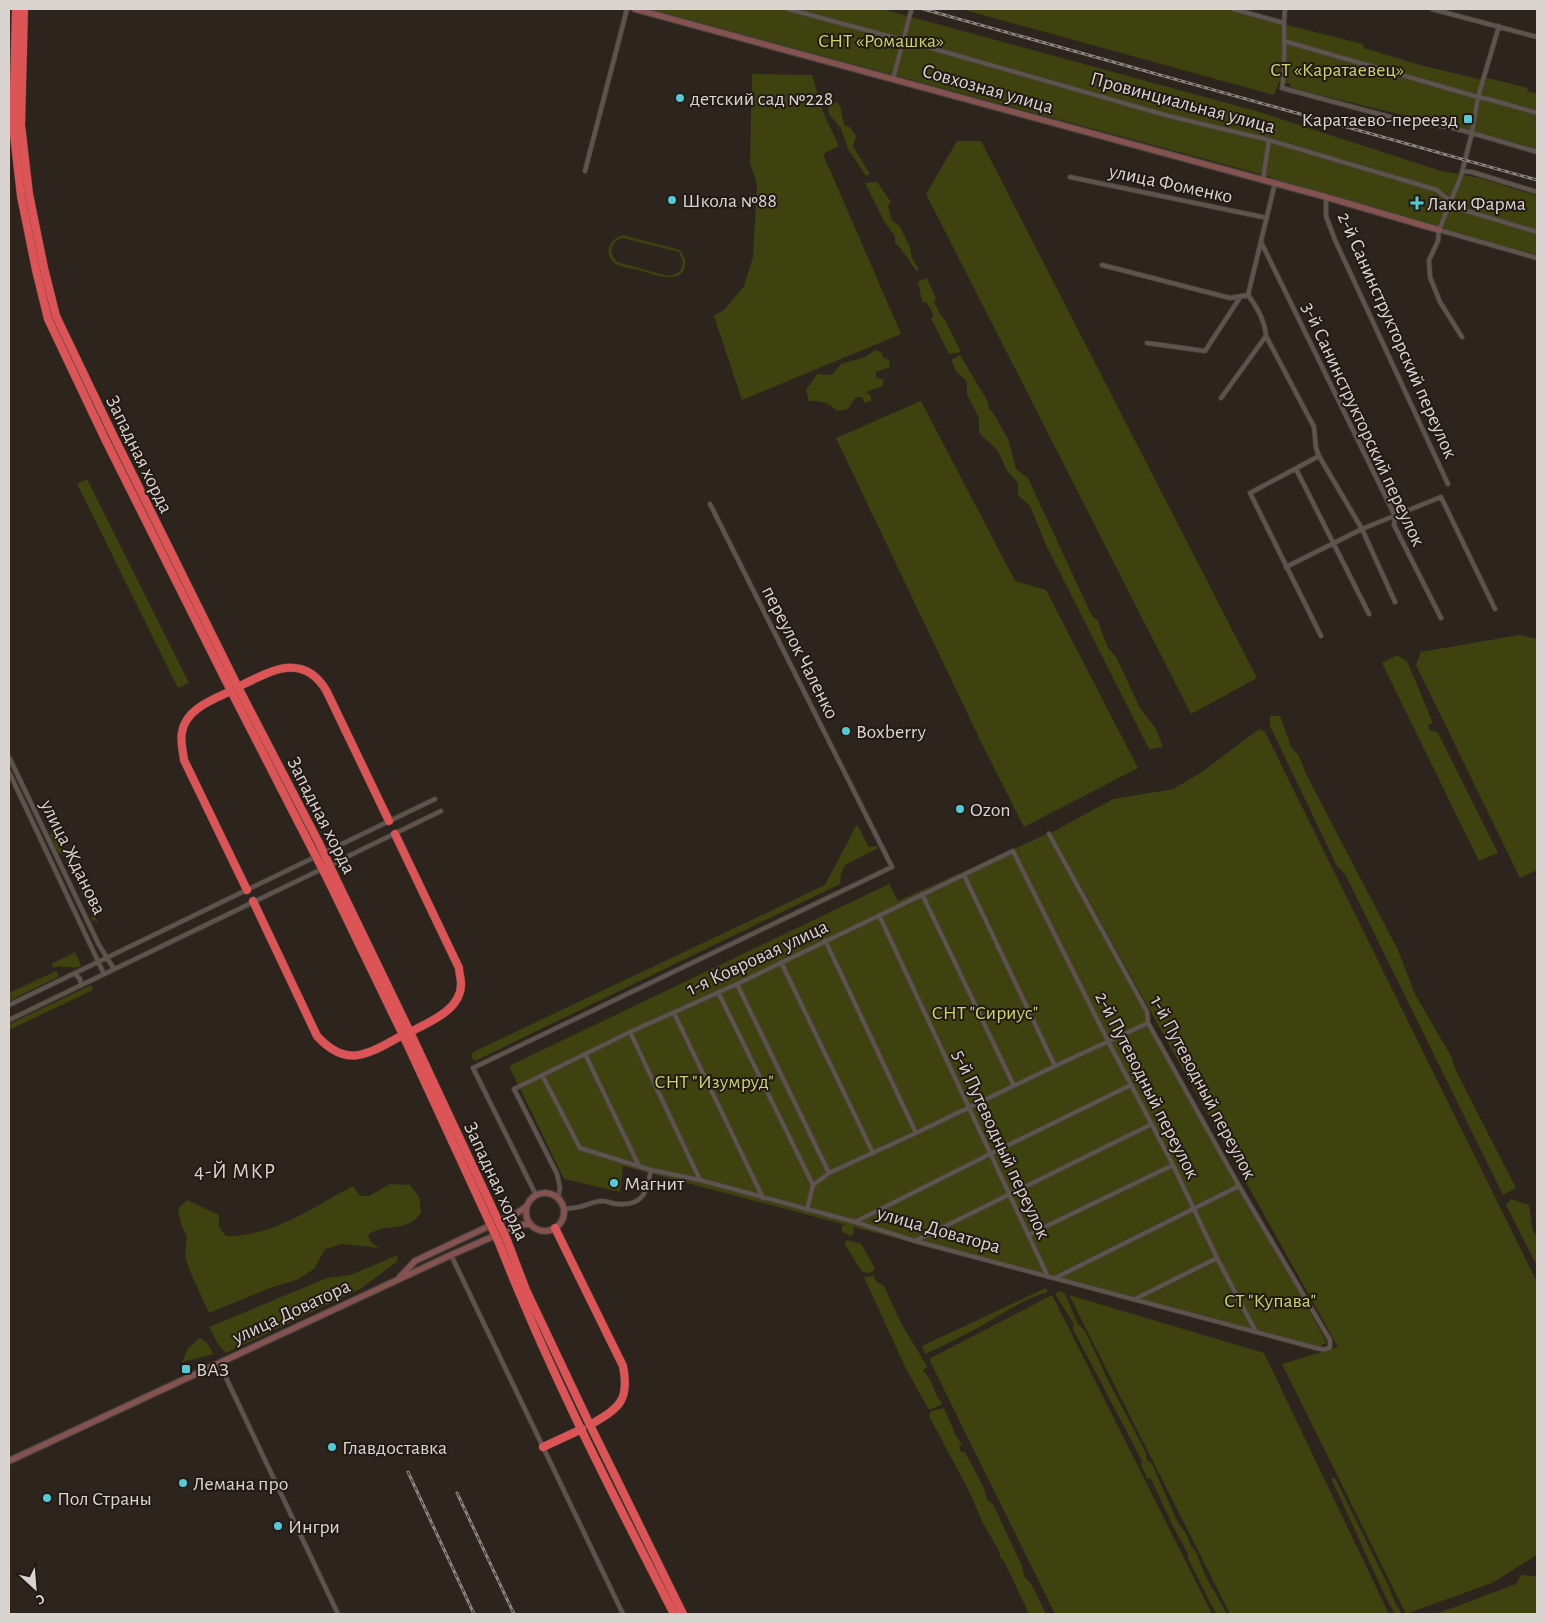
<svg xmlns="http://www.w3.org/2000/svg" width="1546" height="1623" font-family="'Alegreya Sans',sans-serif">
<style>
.green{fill:#3e420e;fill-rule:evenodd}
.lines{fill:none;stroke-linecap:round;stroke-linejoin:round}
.street-casing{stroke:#48413c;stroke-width:5.5}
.secondary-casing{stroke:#48413c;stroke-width:8}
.highway-casing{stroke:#48413c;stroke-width:9}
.street{stroke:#5e534d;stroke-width:4}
.secondary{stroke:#845350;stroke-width:5.5}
.highway{stroke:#dd5456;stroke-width:8}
.rail-casing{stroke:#8d8581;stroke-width:3}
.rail{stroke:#231a15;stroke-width:1;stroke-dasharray:4;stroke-linecap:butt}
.highway-bridge-casing{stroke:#48413c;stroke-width:9;stroke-linecap:butt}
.highway-bridge{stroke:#dd5456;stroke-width:8}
.poi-dot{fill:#52cbd7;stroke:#231a15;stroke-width:2}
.labels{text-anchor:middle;stroke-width:4;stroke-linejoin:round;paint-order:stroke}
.park-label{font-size:20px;fill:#cad36e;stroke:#231a15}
.street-label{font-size:20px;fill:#dad4d1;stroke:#231a15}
.poi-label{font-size:20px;fill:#dad4d1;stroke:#231a15;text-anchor:start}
.neighbourhood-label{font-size:21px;letter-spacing:1px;fill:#ddd1ca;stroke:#231a15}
</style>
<rect width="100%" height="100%" fill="#2d241e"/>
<path class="green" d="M649 9H882L1256 111 1441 171 1481 178 1537 196V255L1435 228 1253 172Z
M961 9H1231L1272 20 1273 18 1280 19 1283 24 1363 44 1364 48 1420 65 1482 80 1484 77 1528 88 1527 91 1537 94V149C1455 126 1372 109 1290 87L1291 84 1279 82 1274 95Z
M752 74 812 75 823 112 839 146 823 154 901 334 742 400 714 316 725 309 744 286 753 257 757 184 750 163Z
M838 102C843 110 841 118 845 126L850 127 856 136 853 146 870 174 866 176 848 149 841 129 829 114 828 105Z
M957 141H981L1257 678 1191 714 926 194Z
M877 182 891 202 888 206 892 221 899 225 910 247 912 258 919 269 917 271C909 262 904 250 895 243V236L885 223 865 183Z
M623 235 680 250 685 259C688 288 655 275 639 270 632 268 619 268 613 262 603 252 611 238 623 235ZM623 238 679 252 683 262C682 271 677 275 668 276L617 262C608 253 610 241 623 238Z
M927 278 936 299 934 302 940 314 945 320 961 352 949 354 931 318 934 316 927 303 922 301 918 282Z
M875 350 881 352 883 357 889 360 890 367 876 372V377L884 380 883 386 866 392 871 396V401L864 403 862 397H856L848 409 837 411C828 402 822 401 809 401L806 390 817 374 832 375 841 364 865 357Z
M960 355 988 402 989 408 993 413 1008 439 1016 469 1028 478 1092 616 1098 621 1108 648 1116 657 1140 708 1156 729 1163 747 1149 749 1046 545 1030 506 1018 495V483L1007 471 998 451 979 433V418L967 394V382L956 371 951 360Z
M921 401 1015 581 1046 590 1138 768 1024 827 981 742 836 438Z
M87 479 189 683 178 688 77 484Z
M1519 635 1537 639V870L1520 878 1416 665 1421 652Z
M1397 655 1407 661 1433 723 1428 725 1430 730 1438 733 1498 853 1479 861 1382 663Z
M1270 716H1280L1291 747 1299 756 1307 776 1398 950 1415 994 1452 1058 1455 1069 1516 1188 1503 1195 1345 874 1337 866 1270 726Z
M1259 729 1265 732 1537 1282V1555L1492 1583 1406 1614 1282 1364 1338 1347 1051 833 1113 799 1173 789 1202 772Z
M51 825 98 923H97L95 920 91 921 92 915 63 854 58 852 50 836 52 831 50 826Z
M856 826H858L869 847 877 846 878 848 845 865 841 874 840 884 475 1061 471 1057 473 1052 825 885Z
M1047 834 1327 1343 1318 1347 853 1227 854 1233 851 1236 842 1232V1226L846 1225 623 1166 620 1192 564 1179 509 1066 889 884 898 901Z
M75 952 81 966C72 970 63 964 53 968L52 964 49 965Z
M56 971 58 974V977L9 1001V993Z
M91 985 93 990 9 1030V1024Z
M390 1184 410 1185 419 1197 421 1213C406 1234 384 1222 368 1235L370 1241 379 1248 342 1244 325 1249 314 1269 299 1279 270 1288 209 1313 189 1269 185 1255 187 1236 181 1224 178 1209 187 1200 219 1215V1227L226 1236C273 1237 313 1207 353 1186L360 1196H369Z
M1511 1199 1529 1205 1533 1231 1537 1237V1266L1506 1205Z
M847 1240 861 1244 875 1268 871 1273 862 1272 844 1243Z
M398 1255 397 1262C384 1270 373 1281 360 1289L226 1353 218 1344 209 1327 327 1278 350 1275Z
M873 1276 876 1281 884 1286 902 1325 927 1366 923 1371C934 1380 933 1394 942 1403L941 1405 929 1410 906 1369 864 1277Z
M1046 1288 1048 1292C1026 1298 1005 1312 985 1324 965 1335 946 1344 925 1354L922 1346Z
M1059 1291 1065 1294 1078 1324 1085 1331 1108 1380 1146 1453 1147 1460 1152 1464 1177 1521 1187 1535 1191 1546 1195 1550 1206 1577 1227 1614H1216L1188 1558V1554L1172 1524 1151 1479 1147 1478 1141 1465 1142 1461 1073 1329 1074 1324 1055 1294Z
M1052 1295 1212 1614H1055L929 1359Z
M1069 1295 1264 1353 1389 1614H1230Z
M200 1338 207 1343 214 1354 182 1362 188 1348Z
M944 1408 956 1436 962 1444 959 1446 961 1452H965L984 1488 987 1500 993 1504 1022 1566 1024 1576 1032 1585 1046 1614H1029L1004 1561 1000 1557V1553L982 1521 968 1489 929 1416 931 1411Z
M1331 1478H1335L1388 1585 1395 1603 1401 1612 1399 1614H1395L1387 1600Z
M1521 1575 1536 1576 1537 1614H1436L1516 1584Z"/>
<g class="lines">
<defs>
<path id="street" d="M788 9 903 40 1169 116 1269 140 1437 190 1451 202
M1233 9 1284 23
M1285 9C1282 35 1287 61 1282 88L1409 122 1449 127 1472 133 1537 152
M1432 9 1537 37
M1284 41 1478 97 1488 99 1537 113
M893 79 911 11
M585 171 627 9
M1462 171 1472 172 1537 192
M1070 177 1267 218
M1263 180 1269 140
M1326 197V216L1335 240 1448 484
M1450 206 1537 232
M1439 230 1537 258
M1261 242 1395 516 1394 525 1441 618
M1102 265 1230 298 1248 295
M1248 295 1275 183
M1266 336 1314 427 1316 448 1319 456 1362 529 1395 602
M1462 337 1440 302 1430 277 1429 260 1438 241 1439 230 1461 176 1472 133 1478 97 1499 26
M1147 343 1205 351 1241 296
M1221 398 1266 336C1265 321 1257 307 1248 295
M1319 456 1250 493 1321 636
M1296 469 1369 614
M1286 567 1362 529 1441 497 1495 609
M9 757 99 945 114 969
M9 772 104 974
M328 866 441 811
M964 875 1055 1066
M922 894 1014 1086
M879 915 1048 1277
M825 940 916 1133
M781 962 873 1153
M75 974 80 979 81 985
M737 984 829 1173
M718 992 813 1185
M9 1005 435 799
M674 1013 763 1198
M9 1020 322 869
M630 1032 700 1180
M585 1054 639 1166
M542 1075 580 1148 651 1170 700 1180 855 1222 915 1241 1316 1348C1322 1349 1325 1351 1330 1347V1340L1239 1186 1148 1023 1147 1012 1049 834
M536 1195 473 1068 892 867 710 504
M558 1198 560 1188 557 1174 514 1089 630 1032 737 984 1013 851 1108 1041 1173 1165 1217 1258 1256 1332
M564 1209C570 1208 577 1208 583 1206 590 1204 595 1201 602 1201 608 1201 612 1204 618 1204 644 1206 647 1191 651 1170
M807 1210 813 1185 829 1173 916 1133 1055 1066 1148 1023
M855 1222 990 1154 1131 1085
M1028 1235 1173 1165
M915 1241 1152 1124
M451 1255 623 1614
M1055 1278 1239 1186
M1135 1299 1217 1258
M219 1363 338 1614"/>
<path id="secondary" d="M635 9 1326 197 1439 230
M526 1212a19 19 0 1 1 38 0a19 19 0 1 1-38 0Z
M400 1277 415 1261 517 1213 527 1206
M9 1461 451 1255 519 1225 530 1224"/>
<path id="highway" d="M16 9 13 126 21 196 36 270 48 319 105 439 231 691 311 847
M24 9 21 125 29 194 44 268 56 316 113 435 238 687 319 843
M238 687C269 672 302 651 326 690L389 821
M231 691C212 700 186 709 182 732 180 741 183 751 184 760L247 890
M395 834 459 968C459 973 461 978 461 983 462 1009 430 1022 410 1032
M336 879 410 1032 489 1201
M329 882 403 1035 481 1204
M253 901 317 1036C348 1070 369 1053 403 1035
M555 1228 623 1366C630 1401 619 1408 590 1425
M507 1240 526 1290 590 1425 683 1614
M499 1243C549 1371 612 1493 674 1614
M543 1447 582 1429"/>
</defs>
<use href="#street" class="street-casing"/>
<use href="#secondary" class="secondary-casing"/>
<use href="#highway" class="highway-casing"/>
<use href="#street" class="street"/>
<use href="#secondary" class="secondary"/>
<use href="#highway" class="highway"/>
<defs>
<path id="rail" d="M923 9 1537 180
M408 1472 474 1614
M457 1493 514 1614"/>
</defs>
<use href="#rail" class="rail-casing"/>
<use href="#rail" class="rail"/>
<defs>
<path id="highway-bridge" d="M319 843 336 879
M311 847 329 882
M489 1201 507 1240
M481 1204 499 1243"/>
</defs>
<use href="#highway-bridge" class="highway-bridge-casing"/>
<use href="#highway-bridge" class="highway-bridge"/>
</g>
<g class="poi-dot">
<circle cx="680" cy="98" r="5"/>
<rect x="1463" y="114" width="10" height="10" rx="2.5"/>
<circle cx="672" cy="200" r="5"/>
<path d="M1414.5 195.5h5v5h5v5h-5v5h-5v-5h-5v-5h5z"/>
<circle cx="846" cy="731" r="5"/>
<circle cx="960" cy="809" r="5"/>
<circle cx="614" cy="1183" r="5"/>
<rect x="181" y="1364" width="10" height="10" rx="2.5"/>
<circle cx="332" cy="1447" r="5"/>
<circle cx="183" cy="1483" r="5"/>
<circle cx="47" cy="1498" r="5"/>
<circle cx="278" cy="1526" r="5"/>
</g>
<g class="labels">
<g class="park-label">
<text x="881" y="47">СНТ «Ромашка»</text>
<text x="1337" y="76">СТ «Каратаевец»</text>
<text x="985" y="1019">СНТ "Сириус"</text>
<text x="714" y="1088">СНТ "Изумруд"</text>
<text x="1270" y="1307">СТ "Купава"</text>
</g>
<g class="street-label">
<text transform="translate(988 88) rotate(16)" y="7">Совхозная улица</text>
<text transform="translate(1183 102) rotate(15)" y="7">Провинциальная улица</text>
<text transform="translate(1171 183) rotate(12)" y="7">улица Фоменко</text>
<text transform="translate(1398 335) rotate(66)" y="7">2-й Санинструкторский переулок</text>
<text transform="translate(1364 424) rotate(65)" y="7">3-й Санинструкторский переулок</text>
<text transform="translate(140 454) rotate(64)" y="7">Западная хорда</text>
<text transform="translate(801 652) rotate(63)" y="7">переулок Чаленко</text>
<text transform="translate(322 815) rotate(63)" y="7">Западная хорда</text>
<text transform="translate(74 857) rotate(64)" y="7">улица Жданова</text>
<text transform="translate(757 957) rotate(-25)" y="7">1-я Ковровая улица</text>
<text transform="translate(1148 1085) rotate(63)" y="7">2-й Путеводный переулок</text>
<text transform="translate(1204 1087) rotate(62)" y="7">1-й Путеводный переулок</text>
<text transform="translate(1002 1144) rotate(65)" y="7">5-й Путеводный переулок</text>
<text transform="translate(497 1181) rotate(65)" y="7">Западная хорда</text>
<text transform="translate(939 1229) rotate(16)" y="7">улица Доватора</text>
<text transform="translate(291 1311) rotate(-25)" y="7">улица Доватора</text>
</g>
<g class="poi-label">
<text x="690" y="105">детский сад №228</text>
<text x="1458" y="126" text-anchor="end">Каратаево-переезд</text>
<text x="682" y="207">Школа №88</text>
<text x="1427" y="210">Лаки Фарма</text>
<text x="856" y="738">Boxberry</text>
<text x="970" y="816">Ozon</text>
<text x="624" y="1190">Магнит</text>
<text x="196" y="1376">ВАЗ</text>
<text x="342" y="1454">Главдоставка</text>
<text x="193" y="1490">Лемана про</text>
<text x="57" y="1505">Пол Страны</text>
<text x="288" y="1533">Ингри</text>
</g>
<g class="neighbourhood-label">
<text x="235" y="1178">4-Й МКР</text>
</g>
</g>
<rect width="1546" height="1623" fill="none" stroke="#dad4d1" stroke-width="20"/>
<g transform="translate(35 1588) rotate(154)" stroke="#231a15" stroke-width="4" paint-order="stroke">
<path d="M0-4L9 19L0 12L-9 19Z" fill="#dad4d1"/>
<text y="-8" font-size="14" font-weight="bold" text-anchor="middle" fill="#dad4d1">С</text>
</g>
</svg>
